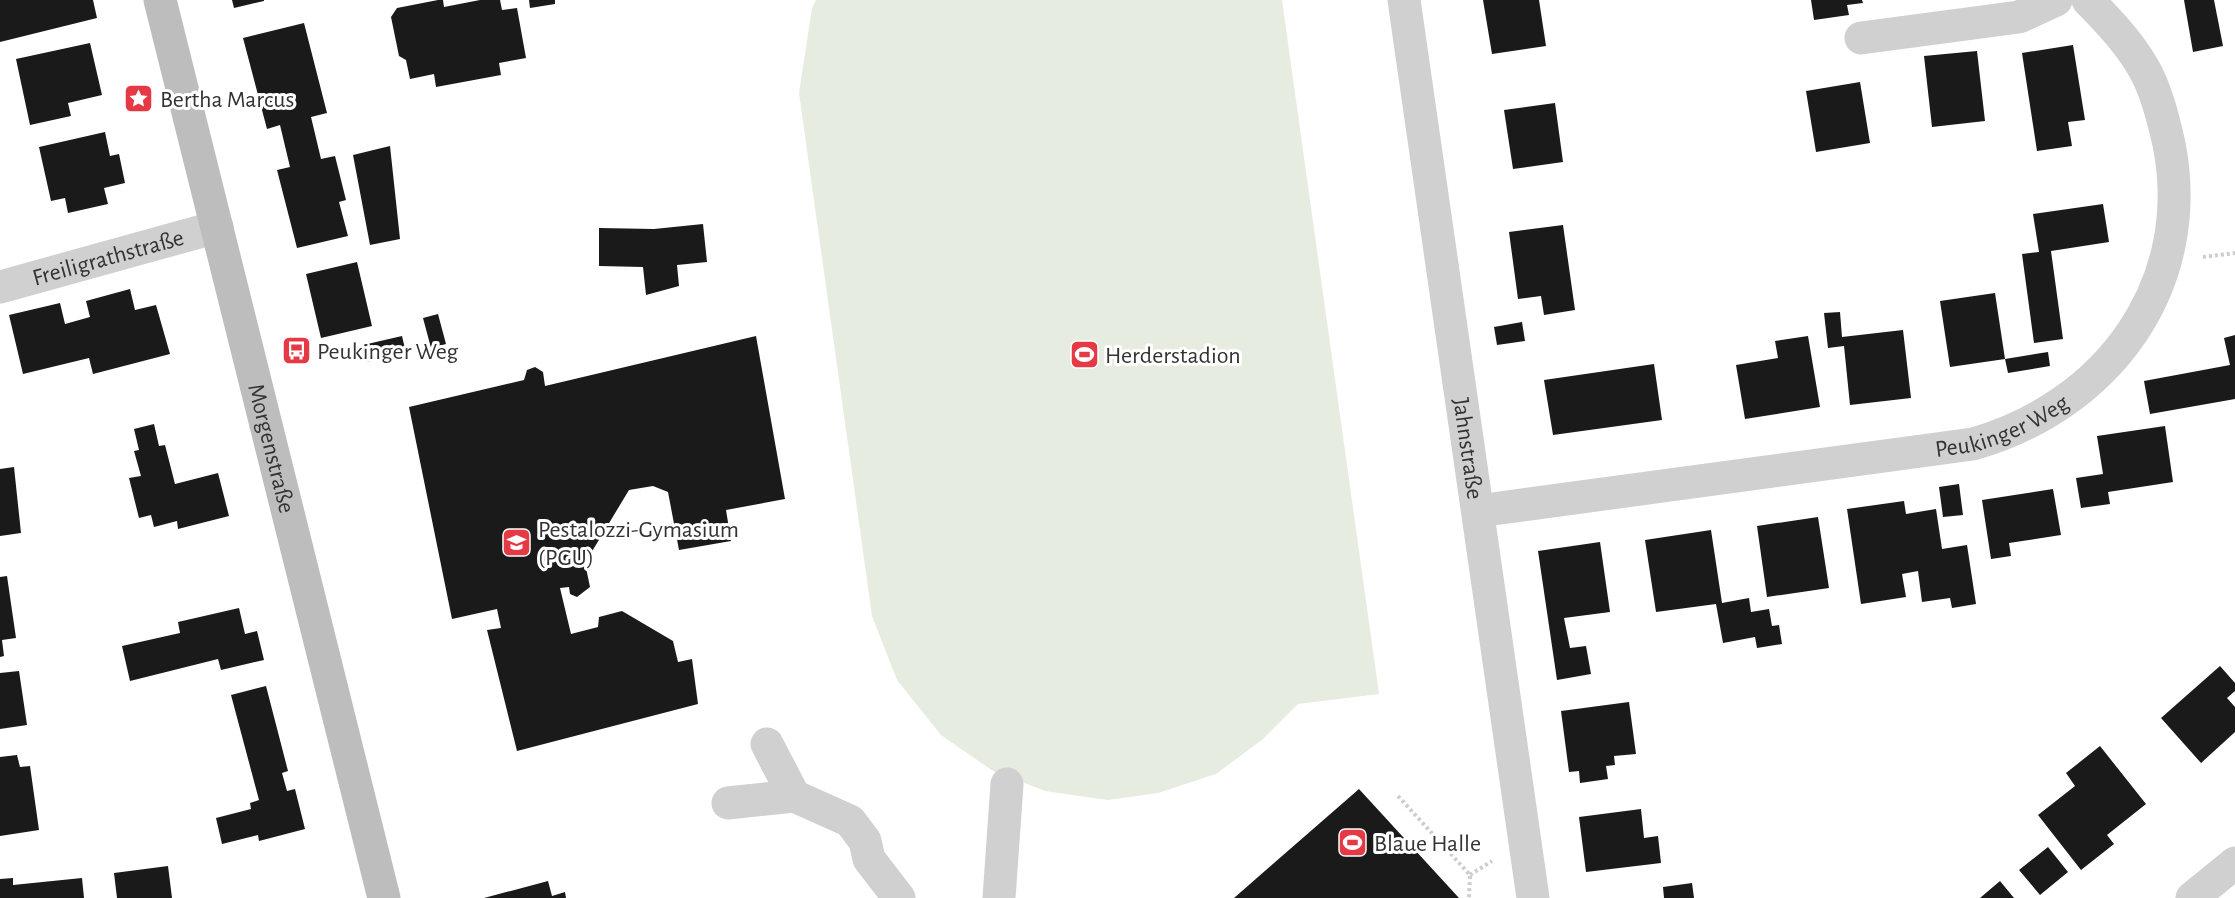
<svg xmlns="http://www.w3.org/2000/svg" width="2235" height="898" font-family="'Alegreya Sans',sans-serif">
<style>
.green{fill:#e6ecdf}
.building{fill:#1a1a1a}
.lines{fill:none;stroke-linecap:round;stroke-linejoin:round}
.path{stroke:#cdcdcd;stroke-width:4;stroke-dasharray:3 3;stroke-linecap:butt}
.street{stroke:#d0d0d0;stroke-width:33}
.secondary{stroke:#bdbdbd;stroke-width:33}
.labels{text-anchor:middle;stroke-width:6;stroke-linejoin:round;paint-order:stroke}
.poi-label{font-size:24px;fill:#333;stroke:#fff;text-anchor:start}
.street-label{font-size:24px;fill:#333;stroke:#fff}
</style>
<rect width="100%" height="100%" fill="#fff"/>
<path class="green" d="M816 0H1282L1379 694 1298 704 1263 739 1216 774 1158 793 1108 800 1045 791 993 771 941 735 897 680 872 616 799 93 812 8Z"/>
<path class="building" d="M0 0H93L97 18 0 42Z
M232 0H264V1L234 8Z
M438 0H443L444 7 480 0H500L502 10 517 8 526 58 499 63 501 75 436 87 434 74 410 79 406 60 399 56 391 17 397 8Z
M529 0H555V4L530 8Z
M1483 0H1539L1546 46 1492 54Z
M1811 0H1862L1863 3 1847 5 1849 15 1814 20Z
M2184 0H2214L2223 46 2193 52Z
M304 23 327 113 311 117 321 159 335 156 346 200 339 202 348 236 297 248 277 170 290 167 280 125 267 129 243 38Z
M90 43 102 95 68 103 71 116 30 125 16 59Z
M2073 45 2085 120 2068 122 2072 146 2037 151 2022 53Z
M1977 51 1985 121 1932 127 1924 56Z
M1860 82 1870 143 1816 152 1806 91Z
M1555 103 1563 162 1513 169 1504 110Z
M105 132 110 156 119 154 125 183 104 188 108 204 68 213 65 198 51 201 39 147Z
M390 146 400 239 370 245 353 155Z
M2103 204 2109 242 2051 251 2063 339 2034 343 2022 254 2039 252 2033 214Z
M703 224 707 262 677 265 679 286 646 295 643 267 599 266V228L654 229Z
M1563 225 1575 310 1544 315 1541 296 1518 299 1509 232Z
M357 262 372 326 321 338 306 274Z
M130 289 135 310 156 305 170 354 93 374 89 358 23 374 9 315 60 303 65 324 90 317 86 301Z
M1995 293 2005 359 2048 352 2050 366 2008 373 2005 359 1950 367 1940 301Z
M1840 312 1842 337 1903 330 1911 398 1850 405 1844 346 1828 348 1824 313Z
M438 314 446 344 431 348 423 318Z
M1522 322 1525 341 1497 345 1494 327Z
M2235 335V399L2150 414 2144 381 2230 365 2224 338Z
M402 336 406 353 367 362 363 345Z
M756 336 785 499 726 510 731 541 679 550 668 492 653 486 629 490 585 563 590 587 577 597 570 594 569 587 560 588 571 634 598 627 599 617 622 611 673 641 678 662 692 659 698 704 517 751 487 630 501 628 497 609 452 619 409 407 524 380 527 370 535 367 543 372 545 386Z
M1808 336 1820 407 1745 419 1736 365 1778 358 1775 341Z
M1654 364 1662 420 1553 435 1544 380Z
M154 424 159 446 165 445 175 484 218 473 229 516 178 529 177 521 154 527 151 515 139 518 129 478 141 476 134 451 139 450 134 429Z
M2165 426 2173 482 2108 492 2110 504 2081 508 2076 478 2103 474 2097 436Z
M14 467 21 533 0 536V469Z
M1959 484 1963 515 1943 517 1939 487Z
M2053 489 2061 535 2009 543 2011 556 1991 559 1982 500Z
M1904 501 1906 514 1936 509 1942 549 1967 545 1976 604 1952 608 1950 598 1922 602 1918 571 1902 574 1906 597 1861 604 1847 509Z
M1818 517 1829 588 1767 597 1757 526Z
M1711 530 1722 603 1749 598 1751 612 1769 609 1772 626 1779 625 1782 644 1757 648 1755 637 1723 643 1716 604 1656 612 1645 540Z
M1600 542 1610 612 1564 618 1570 648 1586 646 1591 674 1557 680 1538 551Z
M7 576 16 638 2 640 4 656 0 657V577Z
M239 608 245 634 257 631 264 660 221 670 218 659 130 681 122 646 180 633 178 622Z
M2220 666 2235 683V691L2227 698 2235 707V732L2201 763 2161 718Z
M19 671 27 725 0 729V673Z
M266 686 288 771 282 773 287 791 295 789 305 829 259 841 258 835 222 844 216 818 251 809 250 803 259 800 231 695Z
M1629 702 1636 754 1614 756 1615 765 1606 766 1608 779 1580 783 1579 771 1569 772 1561 711Z
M2100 746 2146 804 2107 835 2114 844 2081 870 2038 815 2075 786 2066 773Z
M17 755 20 767 30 766 39 830 0 836V757Z
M1359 789 1459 898H1234Z
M1641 809 1644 838 1658 836 1661 863 1586 872 1579 817Z
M2048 847 2068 872 2040 895 2019 870Z
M168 866 172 898H117L114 873Z
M13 878V885L82 878 84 898H0V879Z
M548 881 552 896 565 892 566 898H484Z
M2000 881 2014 898H1980Z
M1692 883 1694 898H1664L1663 887Z"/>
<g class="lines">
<path class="path" d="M2203 257 2235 253
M1398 796 1470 875 1469 898
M1470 875 1492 861"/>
<g class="street">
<path id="s1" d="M1404 0 1533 898"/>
<path d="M1861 38 2019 17 2056 0"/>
<path id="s2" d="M0 287 217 227"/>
<path id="s3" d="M1478 511 1973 444C2107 406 2197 286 2169 144 2163 118 2156 89 2143 67 2128 41 2108 21 2088 0"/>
<path d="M767 744 794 796 850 821 865 841 869 859 899 898"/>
<path d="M728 803 794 796"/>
<path d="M999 898 1007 784"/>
<path d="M2192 898 2235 863"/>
</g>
<path class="secondary" id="s4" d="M160 0 384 898"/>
</g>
<defs>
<symbol id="sight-square" viewBox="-11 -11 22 22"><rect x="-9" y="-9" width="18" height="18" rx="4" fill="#e63946" stroke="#fff"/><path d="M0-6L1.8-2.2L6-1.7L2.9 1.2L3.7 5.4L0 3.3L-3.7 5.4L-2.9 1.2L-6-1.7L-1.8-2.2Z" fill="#fff"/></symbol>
<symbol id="bus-square" viewBox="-11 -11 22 22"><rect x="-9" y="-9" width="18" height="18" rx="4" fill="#e63946" stroke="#fff"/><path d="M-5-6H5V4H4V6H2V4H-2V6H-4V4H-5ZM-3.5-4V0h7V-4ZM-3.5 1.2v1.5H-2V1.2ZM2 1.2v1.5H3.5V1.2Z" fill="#fff"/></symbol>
<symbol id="stadium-square" viewBox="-11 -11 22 22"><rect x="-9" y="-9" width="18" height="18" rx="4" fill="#e63946" stroke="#fff"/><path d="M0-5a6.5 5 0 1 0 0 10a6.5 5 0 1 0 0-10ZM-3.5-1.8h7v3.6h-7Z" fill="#fff"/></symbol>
<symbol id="school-square" viewBox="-11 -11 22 22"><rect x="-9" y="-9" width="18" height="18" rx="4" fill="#e63946" stroke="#fff"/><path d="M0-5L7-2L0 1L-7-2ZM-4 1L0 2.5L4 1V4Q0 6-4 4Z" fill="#fff"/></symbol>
</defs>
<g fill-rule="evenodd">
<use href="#sight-square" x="122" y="82" width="33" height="33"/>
<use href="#bus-square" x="280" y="334" width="33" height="33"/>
<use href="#stadium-square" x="1068" y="338" width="33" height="33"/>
<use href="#school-square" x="500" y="526" width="33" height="33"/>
<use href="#stadium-square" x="1336" y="826" width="33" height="33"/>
</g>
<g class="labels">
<g class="poi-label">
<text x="160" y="107">Bertha Marcus</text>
<text x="317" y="359">Peukinger Weg</text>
<text x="1105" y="363">Herderstadion</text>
<text x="538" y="537">Pestalozzi-Gymasium<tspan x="538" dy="28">(PGU)</tspan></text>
<text x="1374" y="851">Blaue Halle</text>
</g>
<g class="street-label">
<text dy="8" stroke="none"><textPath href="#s2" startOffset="112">Freiligrathstraße</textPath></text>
<text dy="8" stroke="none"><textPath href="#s3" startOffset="532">Peukinger Weg</textPath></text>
<text dy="8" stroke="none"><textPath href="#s4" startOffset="462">Morgenstraße</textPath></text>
<text dy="8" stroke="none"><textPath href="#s1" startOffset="453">Jahnstraße</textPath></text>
</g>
</g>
</svg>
